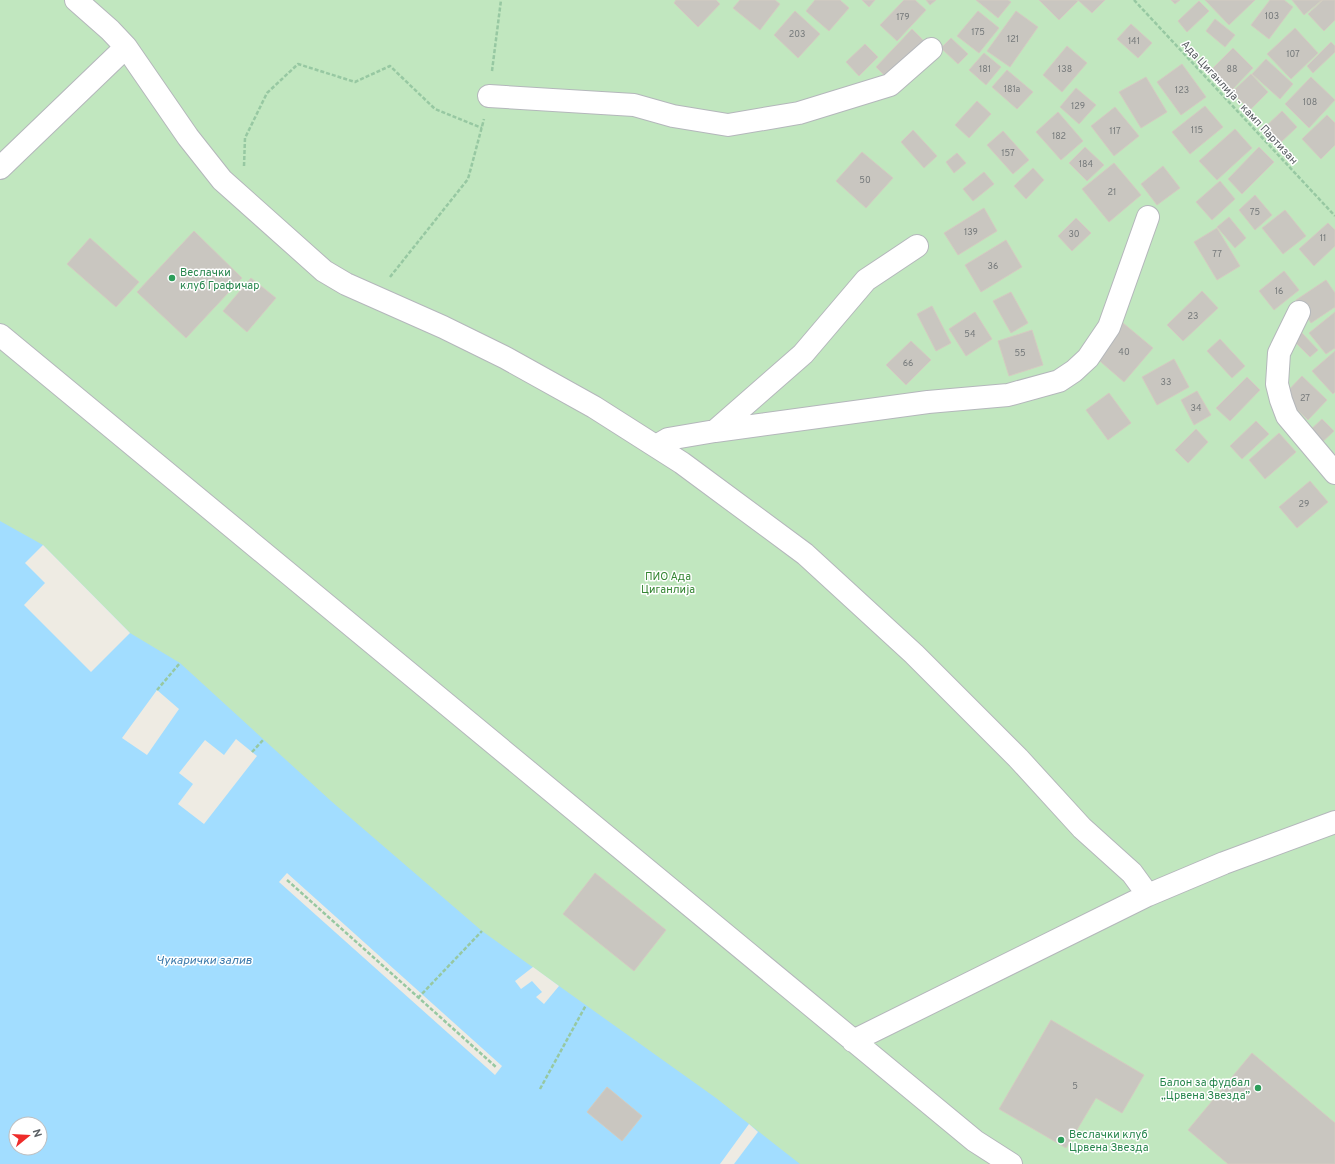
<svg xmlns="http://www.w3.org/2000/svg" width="1335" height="1164" font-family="Overpass,sans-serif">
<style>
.green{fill:#c1e7bf;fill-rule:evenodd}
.water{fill:#a2ddff;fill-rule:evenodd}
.pier{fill:#eeebe3}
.building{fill:#c9c6c0;stroke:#d3ccc1}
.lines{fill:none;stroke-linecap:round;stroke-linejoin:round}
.minor-casing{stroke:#b4b7bb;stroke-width:24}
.path{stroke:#97c8a2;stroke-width:2.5;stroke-dasharray:4 2;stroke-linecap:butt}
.minor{stroke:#fff;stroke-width:22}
.leisure-dot{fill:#2e9e5b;stroke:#fff;stroke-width:1.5}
.labels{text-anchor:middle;stroke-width:3;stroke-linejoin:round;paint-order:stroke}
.number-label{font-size:9px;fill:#767a7b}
.street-label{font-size:11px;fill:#5b6064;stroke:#fff}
.leisure-label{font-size:11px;fill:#27864d;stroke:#fff;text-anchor:start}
.park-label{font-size:11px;fill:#348532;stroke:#fff}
.water-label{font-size:12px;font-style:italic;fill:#3a79ab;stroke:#fff}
</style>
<rect width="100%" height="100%" fill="#eeebe3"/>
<path class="green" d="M0 0H1335V1164H0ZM16 1124H40V1148H16Z"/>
<path class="water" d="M0 521 43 545 130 633 180 663 331 801 482 931 716 1098 800 1164H0ZM16 1124H40V1148H16Z"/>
<path class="pier" d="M43 545 130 633 91 672 24 605 45 583 25 563Z
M157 690 179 709 147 755 122 738Z
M236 739 257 756 204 824 178 804 193 784 179 773 205 740 224 755Z
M287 873 502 1066 495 1075 279 882Z
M533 967 559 986 544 1004 536 997 542 992 532 981 521 989 515 981Z
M749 1124 758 1132 734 1164H720Z"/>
<path class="building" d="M676 0H716L720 4 698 27 674 3Z
M740 0H775L780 4 760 30 733 8Z
M815 0H840L849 8 829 31 806 11Z
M862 0H875L869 7Z
M904 0H915L926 10 897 41 880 25Z
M926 0H936L930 5Z
M976 0H1008L1011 2 998 18Z
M1039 0H1076L1078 1 1059 20Z
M1078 0H1105L1092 13Z
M1171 0H1180L1175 4Z
M1205 0H1255L1229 25Z
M1270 0H1284L1293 7 1269 39 1251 25Z
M1292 0H1322L1304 15Z
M1323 0H1335V20L1324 31 1308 14Z
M1199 1 1209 11 1187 32 1178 21Z
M795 11 820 34 798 58 774 35Z
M978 11 999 28 979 53 957 36Z
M1016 11 1038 27 1010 67 987 51Z
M1215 19 1235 35 1225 47 1206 31Z
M1131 24 1152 43 1138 58 1117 39Z
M1295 28 1318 53 1291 79 1267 54Z
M912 29 924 41 889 80 876 67Z
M951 38 968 54 958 64 941 48Z
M1331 42 1335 46V52L1313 73 1307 66Z
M865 44 878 57 859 76 846 62Z
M1067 46 1087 63 1062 92 1043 75Z
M1233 48 1253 68 1231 91 1210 71Z
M984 53 1001 67 986 85 969 70Z
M1266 59 1293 84 1280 99 1252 74Z
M1182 64 1206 97 1181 115 1157 82Z
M1007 70 1033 92 1017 109 992 87Z
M1251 74 1268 92 1250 110 1232 92Z
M1146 77 1167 112 1141 128 1119 92Z
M1311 77 1335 100 1309 128 1285 104Z
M1076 88 1096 105 1079 124 1060 107Z
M977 101 991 114 969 138 955 125Z
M1205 106 1223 127 1190 154 1172 132Z
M1115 107 1139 136 1114 156 1091 126Z
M1282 111 1297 127 1279 144 1263 129Z
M1058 112 1083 141 1061 160 1036 132Z
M1327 115 1335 123V145L1321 159 1302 139Z
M1235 129 1252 148 1217 180 1199 161Z
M913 130 937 156 924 168 901 142Z
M1003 131 1029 160 1013 174 987 145Z
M1085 147 1104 165 1087 181 1069 163Z
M1259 147 1274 162 1242 194 1228 179Z
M862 152 893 178 866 208 836 181Z
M957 153 966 163 954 173 946 162Z
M1114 163 1141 195 1109 222 1082 189Z
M1163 166 1180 188 1157 205 1141 184Z
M1033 168 1044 180 1026 199 1014 186Z
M984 172 994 184 973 201 963 189Z
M1220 181 1235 199 1212 220 1196 202Z
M1255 195 1272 215 1255 230 1239 210Z
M984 208 997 231 958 255 944 233Z
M1285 210 1306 236 1283 254 1262 228Z
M1229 217 1246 238 1235 248 1217 227Z
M1076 218 1091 233 1072 251 1058 236Z
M1328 223 1335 230V246L1314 266 1299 249Z
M1217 228 1240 266 1217 280 1194 242Z
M194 231 242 278 186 338 137 292Z
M90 238 139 282 116 307 67 264Z
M1006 240 1022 267 981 292 965 265Z
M1284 271 1299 290 1274 310 1259 291Z
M251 278 276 298 247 332 223 311Z
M1326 280 1335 293V307L1311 323 1296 300Z
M1202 291 1218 308 1183 341 1167 325Z
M1011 292 1028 323 1011 333 993 301Z
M932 306 951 343 936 351 917 314Z
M975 312 992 339 966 356 949 329Z
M1335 312V348L1326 354 1309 333Z
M1123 323 1153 348 1124 382 1094 356Z
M1032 330 1043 365 1009 376 998 341Z
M1302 333 1318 350 1310 357 1294 341Z
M1220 339 1245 366 1232 378 1207 351Z
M911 341 931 360 906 385 886 365Z
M1335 351V392L1333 394 1312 371Z
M1174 359 1189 387 1157 405 1142 377Z
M1302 376 1327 400 1308 420 1283 396Z
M1247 377 1260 390 1230 421 1216 408Z
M1197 391 1211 415 1194 425 1181 400Z
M1109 393 1131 423 1108 440 1086 410Z
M1322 419 1334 431 1318 446 1306 434Z
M1256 421 1269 434 1242 459 1230 446Z
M1196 429 1208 442 1188 463 1175 450Z
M1279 433 1296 452 1265 479 1249 460Z
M1310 481 1328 502 1297 528 1279 507Z
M595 873 666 930 634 971 563 914Z
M1051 1020 1144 1075 1122 1113 1096 1098 1066 1148 999 1109Z
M1252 1053 1335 1123V1164H1228L1188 1130Z
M607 1087 642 1116 622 1141 587 1112Z"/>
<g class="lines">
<defs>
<path id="minor" d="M76 0 110 30 126 47 188 137 222 180 324 271 346 284 443 327 506 358 594 407 682 463 805 554 914 654 1018 758 1082 828 1132 873 1148 895 1224 863 1335 822
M489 96 634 105 673 116 728 125 799 113 890 85 931 49
M0 168 126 47
M1299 312 1279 353 1277 384 1281 400 1287 416 1335 473
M0 335 975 1141 1011 1164
M715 431 803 354 866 280 917 246
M656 446 668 439 715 431 928 402 1008 395 1059 381 1074 371 1088 358 1109 327 1148 217
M853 1041 1148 895"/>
</defs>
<use href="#minor" class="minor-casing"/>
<path class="path" d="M1134 0 1335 216
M492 71 501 0
M244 166 245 138 267 93 298 64 355 82 390 66 435 109 482 128
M390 277 468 179 484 119
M157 690 180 663
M252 752 264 739
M287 880 496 1067
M418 998 482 931
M540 1089 586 1005"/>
<use href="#minor" class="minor"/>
</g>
<g class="leisure-dot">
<circle cx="172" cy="278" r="4"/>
<circle cx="1258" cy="1088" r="4"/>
<circle cx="1061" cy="1140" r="4"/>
</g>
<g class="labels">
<g class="number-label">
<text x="1272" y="19">103</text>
<text x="903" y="20">179</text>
<text x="978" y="35">175</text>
<text x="797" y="37">203</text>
<text x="1013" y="42">121</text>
<text x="1134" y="44">141</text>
<text x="1293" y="57">107</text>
<text x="985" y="72">181</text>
<text x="1065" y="72">138</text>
<text x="1232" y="72">88</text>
<text x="1012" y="92">181a</text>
<text x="1182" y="93">123</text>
<text x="1310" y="105">108</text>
<text x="1078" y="109">129</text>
<text x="1197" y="133">115</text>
<text x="1115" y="134">117</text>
<text x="1059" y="139">182</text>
<text x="1008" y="156">157</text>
<text x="1086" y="167">184</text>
<text x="865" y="183">50</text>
<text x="1112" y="195">21</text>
<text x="1255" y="215">75</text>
<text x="971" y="235">139</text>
<text x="1074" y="237">30</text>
<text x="1323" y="241">11</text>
<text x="1217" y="257">77</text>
<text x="993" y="269">36</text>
<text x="1279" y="294">16</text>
<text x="1193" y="319">23</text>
<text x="970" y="337">54</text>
<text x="1124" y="355">40</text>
<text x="1020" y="356">55</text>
<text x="908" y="366">66</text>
<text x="1166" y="385">33</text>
<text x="1305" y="401">27</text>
<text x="1196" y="411">34</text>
<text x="1304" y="507">29</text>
<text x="1075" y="1089">5</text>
</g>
<g class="street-label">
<text transform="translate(1240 102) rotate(47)" y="4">Ада Циганлија - камп Партизан</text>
</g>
<g class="leisure-label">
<text x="180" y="276">Веслачки<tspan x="180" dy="13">клуб Графичар</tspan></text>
<text x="1250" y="1086" text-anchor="end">Балон за фудбал<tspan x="1250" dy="13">„Црвена Звезда”</tspan></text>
<text x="1069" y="1138">Веслачки клуб<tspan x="1069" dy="13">Црвена Звезда</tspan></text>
</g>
<g class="park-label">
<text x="668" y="580">ПИО Ада<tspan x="668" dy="13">Циганлија</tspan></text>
</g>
<g class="water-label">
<text x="204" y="964">Чукарички залив</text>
</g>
</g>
<g transform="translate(28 1136) rotate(72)"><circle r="19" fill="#ffffff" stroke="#bdbfc1"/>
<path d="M0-3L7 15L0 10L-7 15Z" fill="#ee2c2a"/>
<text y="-6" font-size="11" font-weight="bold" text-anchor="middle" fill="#5b6064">N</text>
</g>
</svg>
